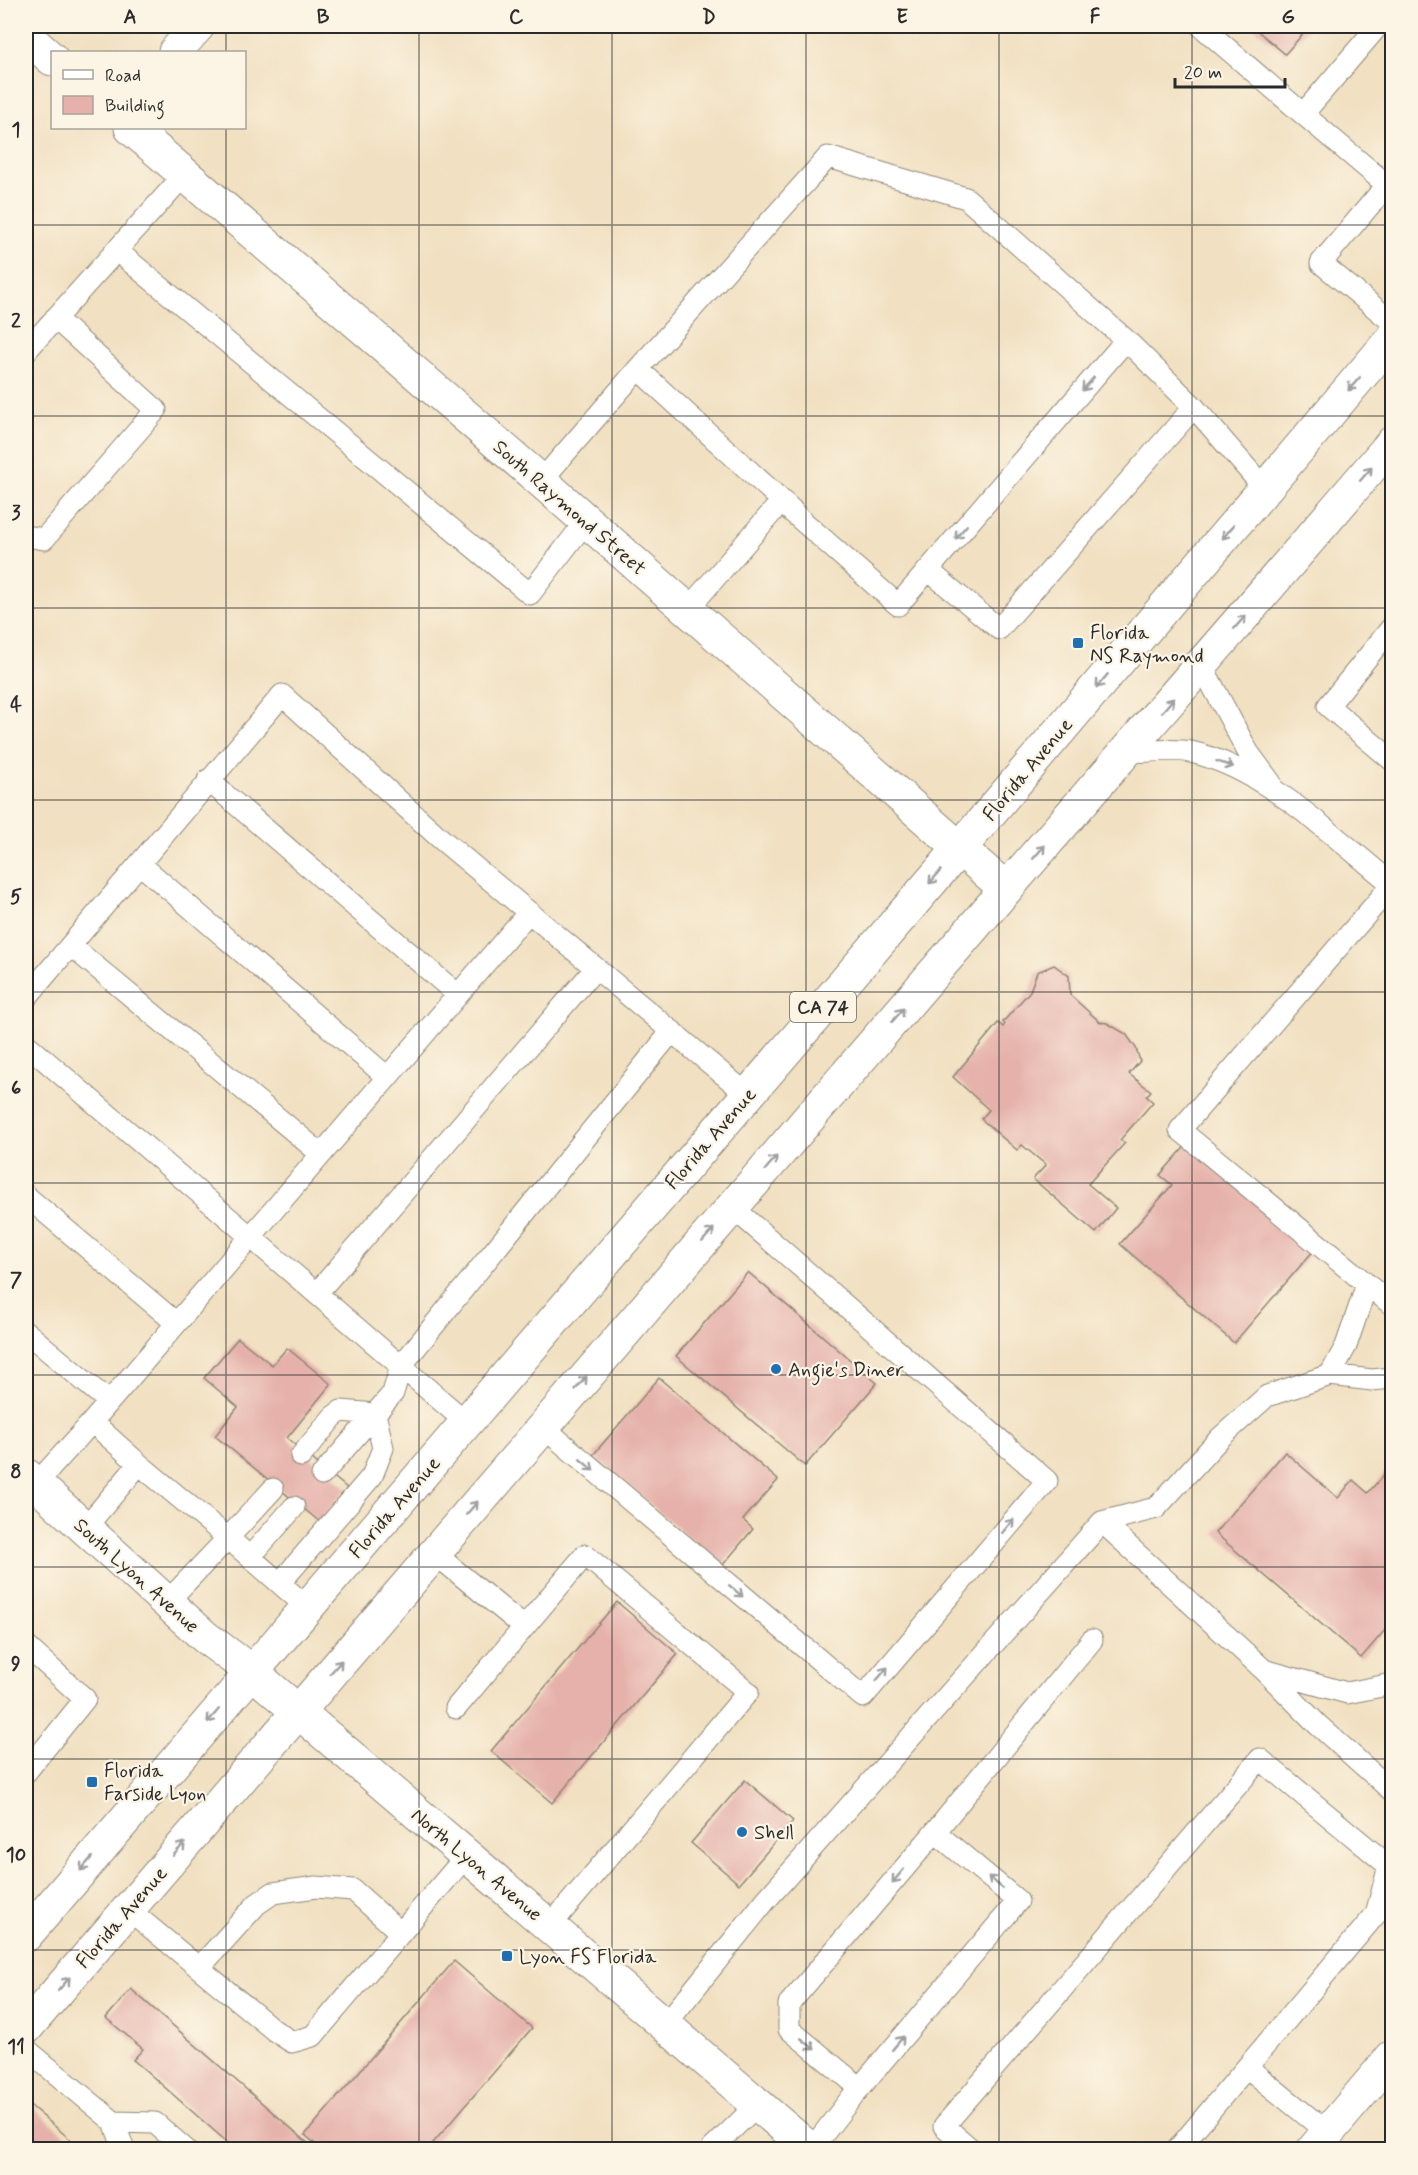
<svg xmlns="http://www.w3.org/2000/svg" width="1418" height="2175" font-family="Mynerve,sans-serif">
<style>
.building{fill:#e5b1aa}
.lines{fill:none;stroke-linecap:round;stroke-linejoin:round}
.lane-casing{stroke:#8e8676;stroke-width:23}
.street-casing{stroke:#8e8676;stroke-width:35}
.secondary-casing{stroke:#8e8676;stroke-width:35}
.primary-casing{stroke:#8e8676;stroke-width:35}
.lane{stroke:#fff;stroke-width:21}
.street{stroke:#fff;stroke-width:33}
.secondary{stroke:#fff;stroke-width:33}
.primary{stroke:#fff;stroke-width:33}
.oneway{stroke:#a0a0a0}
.grid{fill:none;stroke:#2b2b2b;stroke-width:1.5;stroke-opacity:0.55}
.poi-dot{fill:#1f6fb2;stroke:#fcf5e5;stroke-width:2}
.labels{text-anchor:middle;stroke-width:4.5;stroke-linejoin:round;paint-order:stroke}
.shield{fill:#fcf5e5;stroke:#6a6863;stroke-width:1.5}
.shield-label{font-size:18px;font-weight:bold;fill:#2b2b2b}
.street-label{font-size:20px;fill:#2b2b2b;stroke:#fcf5e5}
.poi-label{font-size:20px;fill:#2b2b2b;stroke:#fcf5e5;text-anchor:start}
.neatline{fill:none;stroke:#2b2b2b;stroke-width:2}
.grid-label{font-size:20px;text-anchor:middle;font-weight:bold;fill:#2b2b2b}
</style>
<rect width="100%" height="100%" fill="#fcf5e5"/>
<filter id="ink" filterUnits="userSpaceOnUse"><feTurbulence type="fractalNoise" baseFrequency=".0167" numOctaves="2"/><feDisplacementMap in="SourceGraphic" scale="12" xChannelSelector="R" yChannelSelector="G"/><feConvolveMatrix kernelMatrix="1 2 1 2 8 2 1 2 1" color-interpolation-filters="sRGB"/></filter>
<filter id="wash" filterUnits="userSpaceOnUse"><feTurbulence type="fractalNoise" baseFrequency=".008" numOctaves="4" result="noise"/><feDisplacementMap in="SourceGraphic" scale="24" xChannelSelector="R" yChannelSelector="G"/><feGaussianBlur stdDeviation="1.35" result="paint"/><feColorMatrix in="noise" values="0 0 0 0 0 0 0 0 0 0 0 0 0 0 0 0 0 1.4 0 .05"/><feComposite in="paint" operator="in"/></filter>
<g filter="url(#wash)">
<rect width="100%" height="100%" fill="#f1e0c1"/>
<g id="blocks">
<path class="building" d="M1252 26H1310L1285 54Z
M1054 965 1069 976 1070 995 1100 1022 1107 1023 1126 1034 1136 1048 1140 1061 1129 1074 1151 1091 1146 1096 1153 1102 1120 1140 1125 1143 1088 1184 1116 1208 1096 1233 1033 1179 1046 1165 1022 1145 1017 1150 981 1119 989 1110 953 1077 998 1023 1003 1027 1005 1024 1003 1022 1030 991 1037 972Z
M1190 1141 1314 1250 1234 1343 1120 1244 1172 1185 1160 1175Z
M748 1272 877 1383 805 1466 676 1356Z
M238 1338 272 1365 287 1348 331 1384 287 1438 347 1488 320 1522 215 1436 238 1407 204 1378Z
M659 1378 778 1480 743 1520 753 1529 722 1566 593 1455Z
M1285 1452 1338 1498 1353 1480 1368 1493 1392 1465V1622L1361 1658 1215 1533Z
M617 1602 678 1654 552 1803 491 1751Z
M745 1780 793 1821 739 1884 691 1843Z
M454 1961 532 2028 427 2150H322L305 2135Z
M131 1989 316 2150H236L144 2069 133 2060 143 2049 106 2018Z
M31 2106 71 2140 63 2150H26V2112Z"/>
</g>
</g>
<g filter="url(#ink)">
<use href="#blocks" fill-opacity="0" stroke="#8e8676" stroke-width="1.5"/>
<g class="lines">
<defs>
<path id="lane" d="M1201 26 1303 114 1378 26
M1303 114 1387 185
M1392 179 1321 263 1392 322
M116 250 530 594 586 521
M26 351 185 174
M638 369 828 157 966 198 1126 340 1194 407 1264 488
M541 481 638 369 792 510
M26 536 44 539 156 410 55 318
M928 570 999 629 1194 407
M688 609 781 502 898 605 1126 340
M1392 627 1328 706 1392 760
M1202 666 1248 752 1271 783
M1126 752C1145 752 1173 748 1191 752 1265 769 1334 837 1392 884
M208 780 458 995
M140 864 387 1077
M1392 885 1180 1130 1392 1305
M71 946 321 1154
M26 998 282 695 441 839 748 1095
M26 1044 466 1422
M26 1196 175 1322
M317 1293 595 969
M26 1332 109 1402
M1330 1375 1346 1346 1367 1284
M92 1422 139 1464 228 1538 167 1602
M543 1427 863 1697 1047 1481 732 1207
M322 1475 393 1393 401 1366 672 1031
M36 1484 92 1422 529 912
M273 1489 228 1538 307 1607
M1102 1522 1264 1670 1347 1693 1392 1684
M85 1528 139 1464
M434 1553 524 1627
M250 1557 294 1507
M280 1583 372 1476 383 1448 375 1414 341 1411 333 1417 301 1456
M26 1646 85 1699 26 1772
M1264 1670 1318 1725 1392 1791
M456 1708 585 1555 748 1692 550 1926
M128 1909 275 2031 292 2042 313 2036 467 1855
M200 1967 257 1904 273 1893 316 1887 353 1890 401 1933
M665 2025 766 1900 1102 1522 1156 1508 1220 1438 1267 1396 1330 1375 1372 1380 1392 1378
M26 2049 114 2122 124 2150
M1248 2068 1328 2133
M860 2088 789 2029V2004L935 1832 1092 1640
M114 2122 155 2123 186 2150
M711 2150 758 2104
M811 2150 852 2097 1018 1901 935 1832
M972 2150 944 2126 1260 1759 1389 1866 1376 1914 1177 2150"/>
<path id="street" d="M26 36 52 59
M175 52 198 26
M131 128 541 481 1006 889
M26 1475 205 1637 252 1672
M1313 2150 1392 2057"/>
<path id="secondary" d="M252 1672 811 2150"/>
<path id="primary" d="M26 1935 960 848 1392 339
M26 2028C352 1648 678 1267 1007 888 1136 740 1265 592 1392 443"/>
</defs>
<use href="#lane" class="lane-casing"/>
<use href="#street" class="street-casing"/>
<use href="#secondary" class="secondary-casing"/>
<use href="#primary" class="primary-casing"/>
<use href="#lane" class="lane"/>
<use href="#street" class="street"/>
<use href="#secondary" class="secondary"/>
<use href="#primary" class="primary"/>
</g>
<defs><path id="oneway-shaft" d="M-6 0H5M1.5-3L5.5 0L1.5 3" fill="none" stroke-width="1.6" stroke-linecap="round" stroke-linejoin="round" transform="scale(1.5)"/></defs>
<g class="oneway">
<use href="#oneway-shaft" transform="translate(1088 384) rotate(131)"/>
<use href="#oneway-shaft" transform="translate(1354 384) rotate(131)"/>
<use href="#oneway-shaft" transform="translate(1366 474) rotate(-49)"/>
<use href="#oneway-shaft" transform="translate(961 532) rotate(131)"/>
<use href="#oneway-shaft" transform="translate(1228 532) rotate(130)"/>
<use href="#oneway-shaft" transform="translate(1240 622) rotate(-49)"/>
<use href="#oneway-shaft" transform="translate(1102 681) rotate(130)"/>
<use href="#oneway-shaft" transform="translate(1168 705) rotate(-49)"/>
<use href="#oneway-shaft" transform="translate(1225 764) rotate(19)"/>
<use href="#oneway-shaft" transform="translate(1039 852) rotate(-49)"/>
<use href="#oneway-shaft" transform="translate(935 877) rotate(131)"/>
<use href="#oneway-shaft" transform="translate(898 1015) rotate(-49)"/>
<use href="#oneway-shaft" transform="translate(771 1163) rotate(-49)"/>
<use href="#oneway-shaft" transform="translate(708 1235) rotate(-49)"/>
<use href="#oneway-shaft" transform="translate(581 1383) rotate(-49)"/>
<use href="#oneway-shaft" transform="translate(587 1465) rotate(40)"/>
<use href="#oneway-shaft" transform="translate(472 1508) rotate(-49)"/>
<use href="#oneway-shaft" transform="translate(1008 1526) rotate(-50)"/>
<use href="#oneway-shaft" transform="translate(736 1591) rotate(40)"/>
<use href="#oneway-shaft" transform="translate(336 1667) rotate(-49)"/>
<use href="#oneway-shaft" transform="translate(882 1674) rotate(-50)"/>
<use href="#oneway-shaft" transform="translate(213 1716) rotate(131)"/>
<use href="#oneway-shaft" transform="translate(179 1849) rotate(-49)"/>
<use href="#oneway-shaft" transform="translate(86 1864) rotate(131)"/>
<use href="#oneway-shaft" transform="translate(898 1876) rotate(130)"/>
<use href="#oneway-shaft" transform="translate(995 1882) rotate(-140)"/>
<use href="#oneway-shaft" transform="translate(64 1984) rotate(-49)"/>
<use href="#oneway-shaft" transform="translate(898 2043) rotate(-50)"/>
<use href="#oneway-shaft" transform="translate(808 2044) rotate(40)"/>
</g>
</g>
<path class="grid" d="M226 26V52M419 26V2150M612 26V2150M806 26V2150M999 26V2150M1192 26V2150M226 128V2150M26 225H1392M26 416H1392M26 608H1392M26 800H1392M26 992H1392M26 1183H1392M26 1375H1392M26 1567H1392M26 1759H1392M26 1950H1392"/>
<g class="poi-dot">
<rect x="1072" y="637" width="12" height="12" rx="3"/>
<circle cx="776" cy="1369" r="6"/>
<rect x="86" y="1776" width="12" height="12" rx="3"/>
<circle cx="742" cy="1832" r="6"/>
<rect x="501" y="1950" width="12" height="12" rx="3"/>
</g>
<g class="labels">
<rect class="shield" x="790" y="992" width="66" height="30" rx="4.5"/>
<g class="shield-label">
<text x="823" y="1013">CA 74</text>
</g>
<g class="street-label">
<text transform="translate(570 507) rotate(41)" y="7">South Raymond Street</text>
<text transform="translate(1027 769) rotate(-50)" y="7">Florida Avenue</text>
<text transform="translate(710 1138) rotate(-49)" y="7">Florida Avenue</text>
<text transform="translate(394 1507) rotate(-49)" y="7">Florida Avenue</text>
<text transform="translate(137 1575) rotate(42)" y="7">South Lyon Avenue</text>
<text transform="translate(477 1864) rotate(40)" y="7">North Lyon Avenue</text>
<text transform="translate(121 1917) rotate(-49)" y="7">Florida Avenue</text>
</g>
<g class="poi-label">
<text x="1090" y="639">Florida<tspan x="1090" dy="23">NS Raymond</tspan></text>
<text x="788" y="1376">Angie's Diner</text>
<text x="104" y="1777">Florida<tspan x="104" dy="23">Farside Lyon</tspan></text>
<text x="754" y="1839">Shell</text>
<text x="519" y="1963">Lyon FS Florida</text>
</g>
</g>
<rect width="1418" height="2175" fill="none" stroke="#fcf5e5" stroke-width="66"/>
<rect x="51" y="51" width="195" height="78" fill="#fcf5e5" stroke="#a8a49b" stroke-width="1.5"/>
<rect x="63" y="70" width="30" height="9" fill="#ffffff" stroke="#a8a49b" stroke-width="1.5"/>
<text x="105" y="81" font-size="18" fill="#2b2b2b">Road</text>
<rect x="63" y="96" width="30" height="18" fill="#e5b1aa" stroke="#a8a49b" stroke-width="1.5"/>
<text x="105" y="111" font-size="18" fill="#2b2b2b">Building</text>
<path d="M1175 78v9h110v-9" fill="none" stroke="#2b2b2b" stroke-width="3"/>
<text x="1184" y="78" font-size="18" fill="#2b2b2b" stroke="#fcf5e5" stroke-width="4.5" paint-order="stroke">20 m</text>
<rect x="33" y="33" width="1352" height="2109" class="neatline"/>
<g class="grid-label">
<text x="130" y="23">A</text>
<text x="323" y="23">B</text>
<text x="516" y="23">C</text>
<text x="709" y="23">D</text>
<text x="902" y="23">E</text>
<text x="1095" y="23">F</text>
<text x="1288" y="23">G</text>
<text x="16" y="136">1</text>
<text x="16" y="327">2</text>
<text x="16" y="519">3</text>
<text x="16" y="711">4</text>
<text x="16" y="903">5</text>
<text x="16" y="1094">6</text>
<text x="16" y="1286">7</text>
<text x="16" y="1478">8</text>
<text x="16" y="1670">9</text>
<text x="16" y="1861">10</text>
<text x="16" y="2053">11</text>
</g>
</svg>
